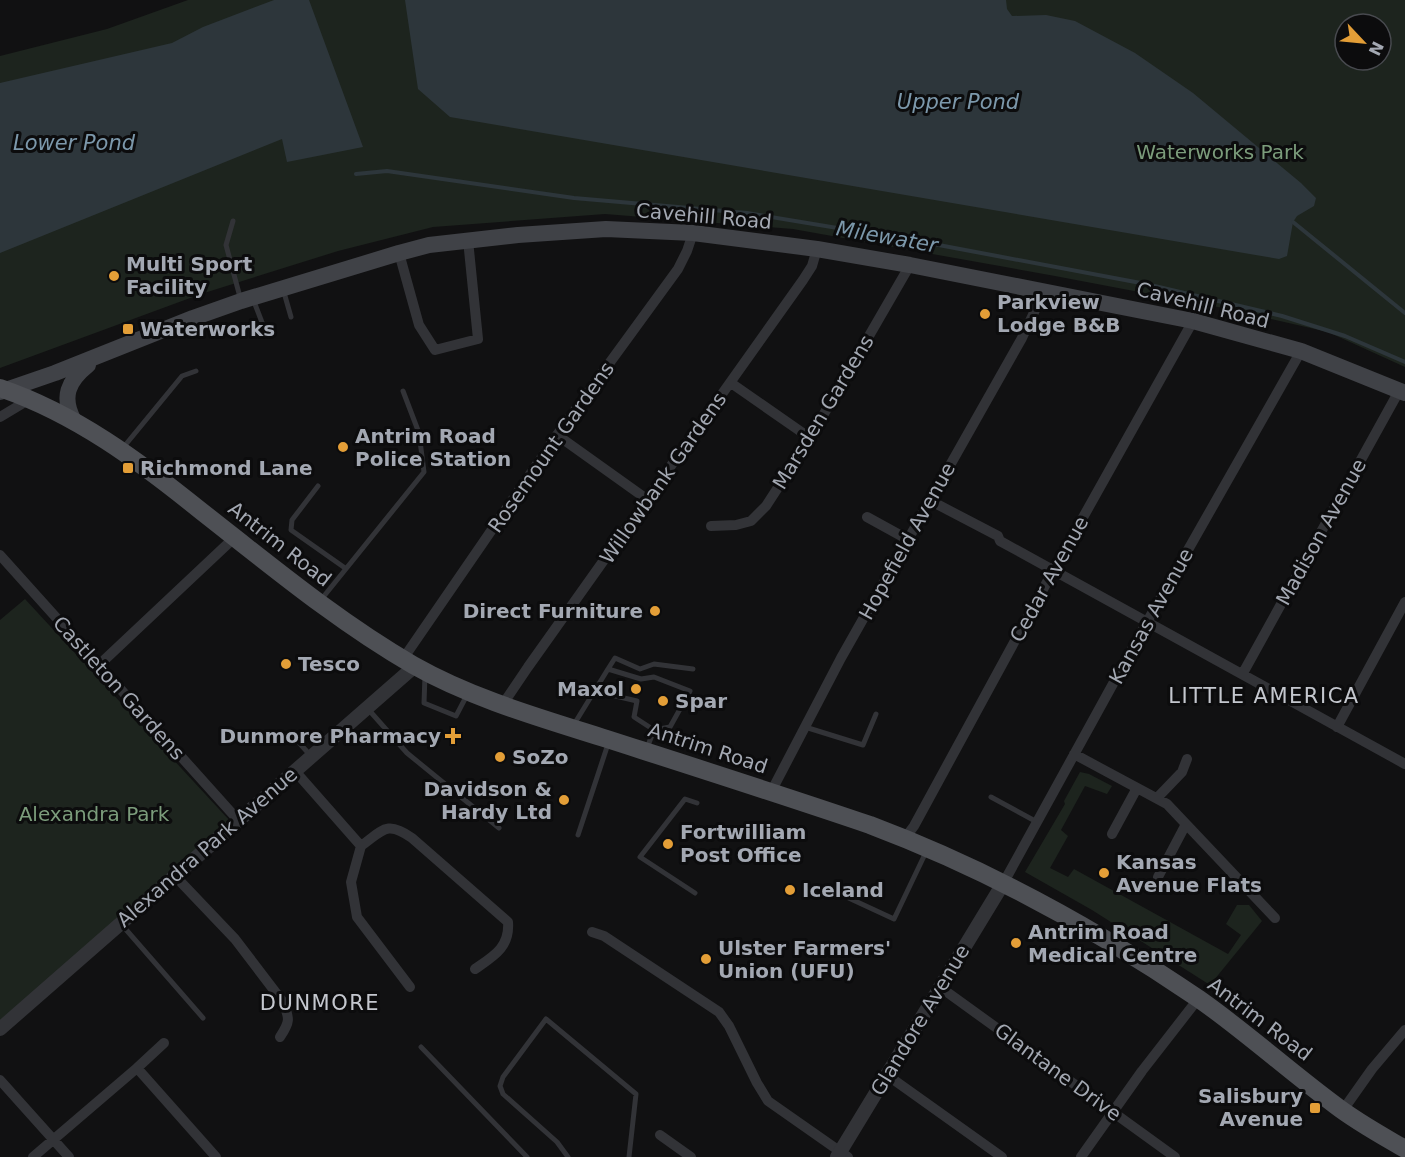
<svg xmlns="http://www.w3.org/2000/svg" width="1405" height="1157" font-family="'DejaVu Sans',sans-serif">
<style>
.green{fill:#1d241e;fill-rule:evenodd}
.water{fill:#2d363b}
.lines{fill:none;stroke-linecap:round;stroke-linejoin:round}
.stream{stroke:#2d363b;stroke-width:4}
.service{stroke:#323337;stroke-width:5}
.minor{stroke:#323337;stroke-width:10}
.tertiary{stroke:#323337;stroke-width:14}
.secondary{stroke:#404247;stroke-width:16}
.primary{stroke:#4e5055;stroke-width:18}
.poi-dot{fill:#e39e37;stroke:#0c0c0d;stroke-width:2}
.labels{text-anchor:middle;stroke-width:6;stroke-linejoin:round;paint-order:stroke}
.park-label{font-size:20px;fill:#7b9c7b;stroke:#0c0c0d}
.street-label{font-size:20px;fill:#a3a8b2;stroke:#0c0c0d}
.poi-label{font-size:20px;font-weight:bold;fill:#a3a8b2;stroke:#0c0c0d;text-anchor:start}
.water-label{font-size:21px;font-style:italic;fill:#7c98ab;stroke:#0c0c0d}
.neighbourhood-label{font-size:21px;letter-spacing:1.5px;fill:#c4c7ce;stroke:#0c0c0d}
</style>
<rect width="100%" height="100%" fill="#111112"/>
<path class="green" d="M188 0H1405V367L1328 332 1218 307 1055 276 793 229 605 214 433 227 338 251 201 294 0 368V56L107 29ZM1345 24H1381V60H1345Z
M25 599 230 821 0 1021V620Z
M1080 772 1089 774 1112 786 1107 794 1085 786 1061 830 1068 836 1050 868 1068 877 1074 869 1228 954 1241 935 1226 924 1237 905H1249L1262 921 1210 985 1092 910 1025 872 1065 804 1064 801Z"/>
<path class="water" d="M274 0H309L363 147 287 162 282 139 0 253V83L172 43 203 27Z
M405 0H1006L1007 9 1012 16 1046 15 1075 21 1135 53 1193 93 1301 183 1316 198 1314 206 1297 216 1293 222 1287 256 1279 259 450 117 418 89Z"/>
<g class="lines">
<path class="stream" d="M356 174 387 171 574 198 747 213 928 243 1146 284 1282 316 1345 336 1405 362
M1293 222 1405 313"/>
<path class="service" d="M233 221 226 245 240 297
M283 289 291 317
M253 299 263 325
M122 449 182 376 196 371
M318 486 292 520 291 530 345 568
M320 601 424 472 419 433 403 391
M608 669 615 658 640 669 654 664 693 669
M425 675 424 703 456 716 467 695
M594 691 637 701 634 717 654 730
M368 709 407 753 499 828
M573 726 608 669 641 679 654 677 690 691 670 727 654 730 647 748
M805 727 863 745 876 714
M294 737 310 755
M991 797 1037 822
M578 835 608 744
M695 893 640 857 685 799 697 803
M840 894 894 919 926 852
M122 925 203 1018
M421 1047 527 1157
M568 1157 557 1142 503 1094 500 1086 503 1077 546 1019 636 1094 629 1157"/>
<path class="minor" d="M399 253 419 325 435 350 478 339 468 240
M731 383 810 438
M0 417 30 399
M557 435 648 500
M929 500 998 536 1000 541 1405 764
M867 517 907 539
M711 526 736 525 751 521 766 506 810 438 910 265
M0 555 238 820
M403 659 557 435 678 269 687 251 693 233
M99 665 235 537
M1243 673 1399 391
M503 704 528 667 803 280 812 266 817 249
M1337 727 1405 602
M1074 754 1167 804 1275 918
M295 771 361 846C383 830 387 820 412 838L508 922C510 947 494 956 475 969
M771 792 841 658 1022 338 1044 291
M1157 798 1182 772 1187 759
M1112 834 1137 788
M905 838 914 826 1053 571 1193 321
M361 846 351 882 357 917 410 987
M175 876 235 939 283 1002C290 1019 290 1022 280 1037
M1158 877 1186 824
M1004 882 1147 622 1301 351
M592 932 604 936 719 1012 729 1026 757 1083 768 1101 848 1157
M940 987 1175 1157
M137 1068 164 1043
M887 1075 1002 1157
M0 1080 69 1157
M1343 1110 1372 1069 1405 1030
M660 1135 691 1157
M33 1157 137 1068 216 1157
M1081 1157 1142 1071 1198 999"/>
<path class="tertiary" d="M0 1029 415 666
M837 1157 1004 882"/>
<path class="secondary" d="M0 392 55 373 193 318 241 301 399 253 429 245 518 235 606 229 693 233 817 249 910 265 1193 321 1301 351 1405 393
M74 421C61 397 68 381 88 365"/>
<path class="primary" d="M0 388C76 414 139 461 201 511 270 565 337 621 413 665 473 699 541 718 607 739 694 767 782 795 870 825 987 869 1095 928 1199 999 1246 1032 1289 1071 1335 1105 1357 1122 1381 1135 1405 1149"/>
</g>
<g class="poi-dot">
<circle cx="114" cy="276" r="6"/>
<circle cx="985" cy="314" r="6"/>
<rect x="122" y="323" width="12" height="12" rx="3"/>
<circle cx="343" cy="447" r="6"/>
<rect x="122" y="462" width="12" height="12" rx="3"/>
<circle cx="655" cy="611" r="6"/>
<circle cx="286" cy="664" r="6"/>
<circle cx="636" cy="689" r="6"/>
<circle cx="663" cy="701" r="6"/>
<path d="M450 727h6v6h6v6h-6v6h-6v-6h-6v-6h6z"/>
<circle cx="500" cy="757" r="6"/>
<circle cx="564" cy="800" r="6"/>
<circle cx="668" cy="844" r="6"/>
<circle cx="1104" cy="873" r="6"/>
<circle cx="790" cy="890" r="6"/>
<circle cx="1016" cy="943" r="6"/>
<circle cx="706" cy="959" r="6"/>
<rect x="1309" y="1102" width="12" height="12" rx="3"/>
</g>
<g class="labels">
<g class="park-label">
<text x="1220" y="159">Waterworks Park</text>
<text x="94" y="821">Alexandra Park</text>
</g>
<g class="street-label">
<text transform="translate(704 216) rotate(5)" y="7">Cavehill Road</text>
<text transform="translate(1203 305) rotate(14)" y="7">Cavehill Road</text>
<text transform="translate(823 412) rotate(-59)" y="7">Marsden Gardens</text>
<text transform="translate(551 447) rotate(-55)" y="7">Rosemount Gardens</text>
<text transform="translate(663 478) rotate(-55)" y="7">Willowbank Gardens</text>
<text transform="translate(1321 532) rotate(-61)" y="7">Madison Avenue</text>
<text transform="translate(907 541) rotate(-61)" y="7">Hopefield Avenue</text>
<text transform="translate(280 544) rotate(38)" y="7">Antrim Road</text>
<text transform="translate(1049 579) rotate(-61)" y="7">Cedar Avenue</text>
<text transform="translate(1151 616) rotate(-61)" y="7">Kansas Avenue</text>
<text transform="translate(119 688) rotate(48)" y="7">Castleton Gardens</text>
<text transform="translate(708 748) rotate(18)" y="7">Antrim Road</text>
<text transform="translate(207 847) rotate(-41)" y="7">Alexandra Park Avenue</text>
<text transform="translate(1260 1019) rotate(37)" y="7">Antrim Road</text>
<text transform="translate(920 1020) rotate(-59)" y="7">Glandore Avenue</text>
<text transform="translate(1058 1072) rotate(36)" y="7">Glantane Drive</text>
</g>
<g class="poi-label">
<text x="126" y="271">Multi Sport<tspan x="126" dy="23">Facility</tspan></text>
<text x="997" y="309">Parkview<tspan x="997" dy="23">Lodge B&amp;B</tspan></text>
<text x="140" y="336">Waterworks</text>
<text x="355" y="443">Antrim Road<tspan x="355" dy="23">Police Station</tspan></text>
<text x="140" y="475">Richmond Lane</text>
<text x="643" y="618" text-anchor="end">Direct Furniture</text>
<text x="298" y="671">Tesco</text>
<text x="624" y="696" text-anchor="end">Maxol</text>
<text x="675" y="708">Spar</text>
<text x="441" y="743" text-anchor="end">Dunmore Pharmacy</text>
<text x="512" y="764">SoZo</text>
<text x="552" y="796" text-anchor="end">Davidson &amp;<tspan x="552" dy="23">Hardy Ltd</tspan></text>
<text x="680" y="839">Fortwilliam<tspan x="680" dy="23">Post Office</tspan></text>
<text x="1116" y="869">Kansas<tspan x="1116" dy="23">Avenue Flats</tspan></text>
<text x="802" y="897">Iceland</text>
<text x="1028" y="939">Antrim Road<tspan x="1028" dy="23">Medical Centre</tspan></text>
<text x="718" y="955">Ulster Farmers'<tspan x="718" dy="23">Union (UFU)</tspan></text>
<text x="1303" y="1103" text-anchor="end">Salisbury<tspan x="1303" dy="23">Avenue</tspan></text>
</g>
<g class="water-label">
<text x="958" y="109">Upper Pond</text>
<text x="74" y="150">Lower Pond</text>
<text transform="translate(887 237) rotate(10)" y="7">Milewater</text>
</g>
<g class="neighbourhood-label">
<text x="1264" y="703">LITTLE AMERICA</text>
<text x="320" y="1010">DUNMORE</text>
</g>
</g>
<g transform="translate(1363 42) rotate(116)"><circle r="28" fill="#0c0c0d" stroke="#484a4f" stroke-width="1.5"/>
<path d="M0-4.5L10 22L0 15L-10 22Z" fill="#e39e37"/>
<text y="-9" font-size="16" font-weight="bold" text-anchor="middle" fill="#a3a8b2">N</text>
</g>
</svg>
